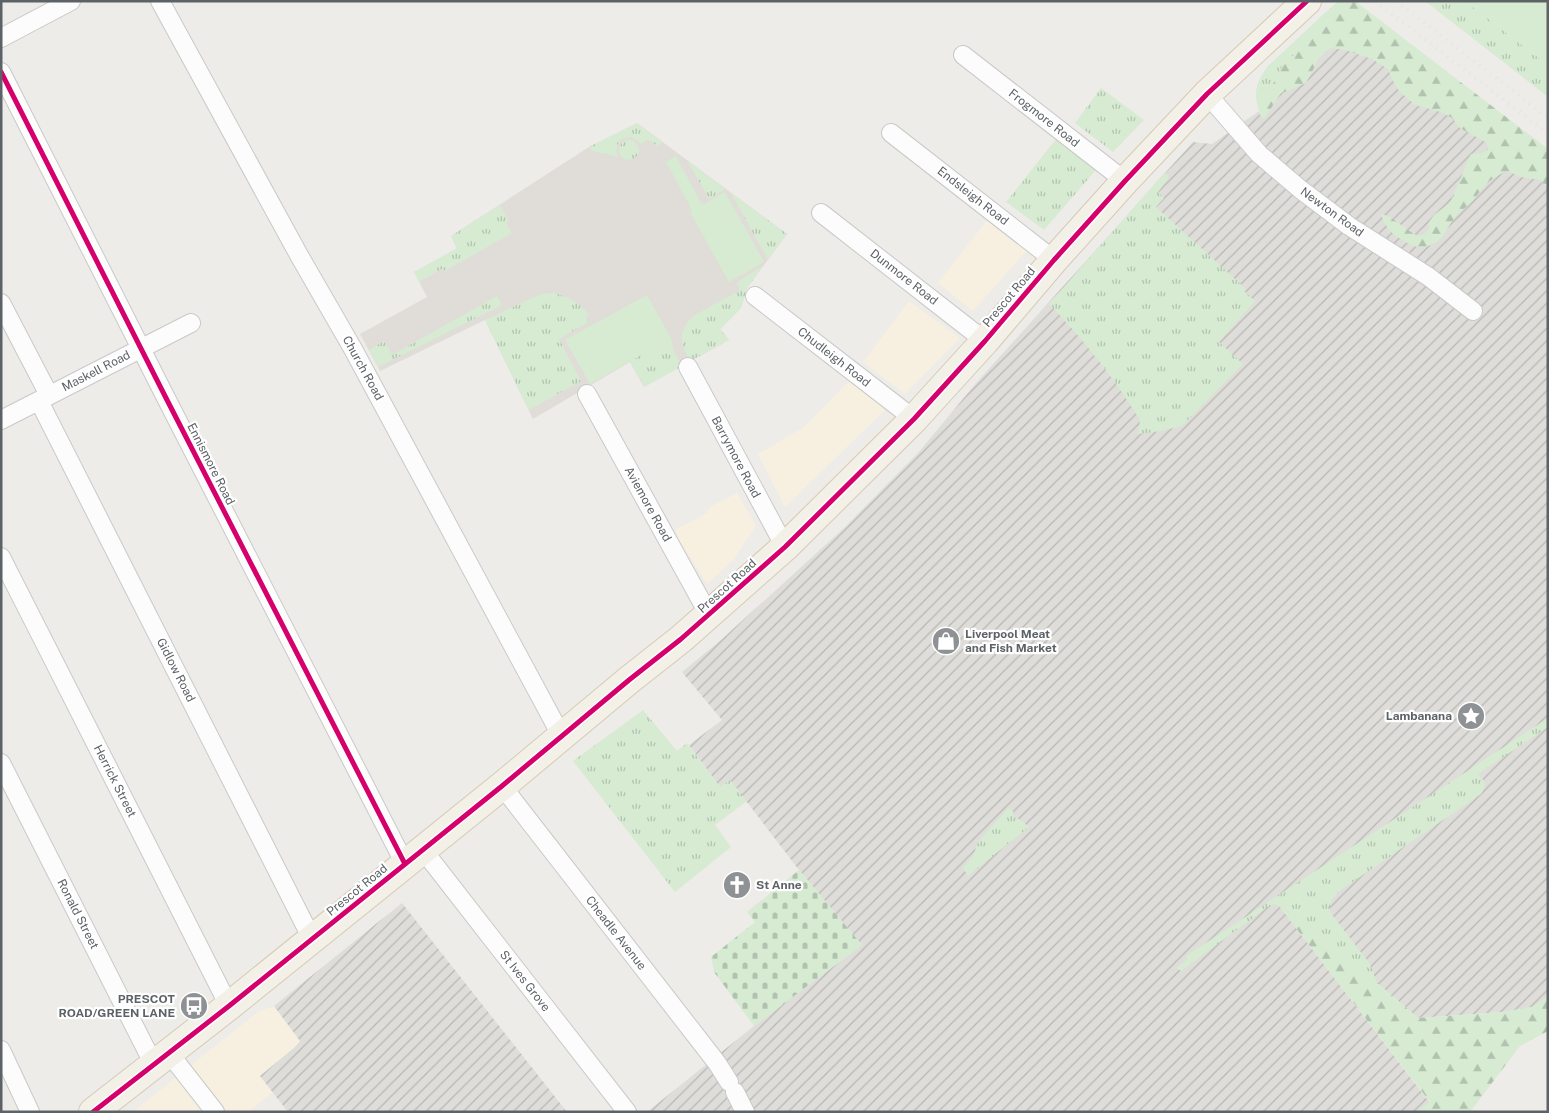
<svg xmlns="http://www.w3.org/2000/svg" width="1549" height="1113" font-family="'Public Sans',sans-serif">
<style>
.commercial{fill:#f7f0e1}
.industrial{fill:url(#industrial-furrows)}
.education{fill:#e0dcd7}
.grass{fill:url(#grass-tufts)}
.forest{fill:url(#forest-firs)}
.cemetery{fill:url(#cemetery-stones)}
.park{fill:#d6ebd2}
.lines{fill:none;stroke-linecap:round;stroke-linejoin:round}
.street-casing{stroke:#c9c9c9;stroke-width:20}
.primary-casing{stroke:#d7cab4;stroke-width:30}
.street{stroke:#fcfcfc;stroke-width:18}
.primary{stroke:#f3f0e8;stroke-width:28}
.rail{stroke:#e4e4e4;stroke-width:4;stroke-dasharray:1 6;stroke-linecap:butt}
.cycleway-casing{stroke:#fff;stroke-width:8}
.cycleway{stroke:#d6006c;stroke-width:5}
.labels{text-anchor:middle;stroke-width:4.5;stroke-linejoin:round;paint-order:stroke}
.street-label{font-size:12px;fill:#5d6267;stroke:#fff}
.poi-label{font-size:12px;font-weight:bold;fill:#5d6267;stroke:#fff;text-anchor:start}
</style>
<defs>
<pattern id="industrial-furrows" width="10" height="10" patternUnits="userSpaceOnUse" patternTransform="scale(1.25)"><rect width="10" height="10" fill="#deddd9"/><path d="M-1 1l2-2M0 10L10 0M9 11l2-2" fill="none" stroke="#b7b7b4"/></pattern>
<pattern id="grass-tufts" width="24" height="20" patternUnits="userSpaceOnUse" patternTransform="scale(1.25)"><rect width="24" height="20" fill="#d6ebd2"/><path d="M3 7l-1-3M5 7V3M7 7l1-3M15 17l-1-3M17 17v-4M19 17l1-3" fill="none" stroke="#b1c2ae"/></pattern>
<pattern id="forest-firs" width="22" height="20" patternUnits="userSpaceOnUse" patternTransform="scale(1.25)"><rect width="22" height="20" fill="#d6ebd2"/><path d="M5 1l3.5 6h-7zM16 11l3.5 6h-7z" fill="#b1c2ae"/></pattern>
<pattern id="cemetery-stones" width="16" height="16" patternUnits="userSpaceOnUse" patternTransform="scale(1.25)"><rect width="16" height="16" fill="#d6ebd2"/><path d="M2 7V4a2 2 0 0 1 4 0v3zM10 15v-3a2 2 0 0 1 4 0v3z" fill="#b1c2ae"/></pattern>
</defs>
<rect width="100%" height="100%" fill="#edece8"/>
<path class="commercial" d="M988 219 1028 249 973 311 938 283Z
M909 301 960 338 905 394 863 362Z
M851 379 887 408 785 507 758 454 804 427Z
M737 493 756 526 733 560 707 584 680 541 676 532 677 529 707 513 710 507Z
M274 1006 300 1041 295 1047 260 1076 273 1092 248 1112H133L259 1011Z"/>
<path class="industrial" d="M1318 23 1548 173V997L1532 1007 1503 1012 1418 1018 1317 931 1280 907 1430 1103 1416 1112H647L754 1026 862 945 799 870 730 780 720 787 689 745 722 720 682 672 721 640 844 528 918 453 977 382 1193 142 1212 144 1259 111 1287 57 1293 56 1302 41Z
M402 903 567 1112H288L260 1076 295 1047 300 1041 274 1006Z"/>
<path class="education" d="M637 123 787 234 747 288 741 308 720 329 729 340 644 387 630 362 533 419 485 320 380 371 360 334 427 297 414 272 457 249 451 236 589 147Z"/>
<path class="grass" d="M1425 1H1465L1548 65V97Z
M1329 9C1321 20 1313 28 1306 40L1302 41 1293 56 1287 57 1259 111C1253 92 1256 84 1267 67Z
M1101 88 1144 120 1113 152 1075 123Z
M637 123 662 142 657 147 652 141 647 140 641 144C630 129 611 140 618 157L592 151 589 147Z
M1056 139 1096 170 1044 230 1006 202Z
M619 150a10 10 0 1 1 20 0a10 10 0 1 1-20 0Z
M687 160 725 189 709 199Z
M1164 173 1168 175V179L1158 192 1164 198 1156 207 1246 289 1244 291 1255 301 1219 342 1243 364 1182 426 1161 431 1138 434 1140 420C1114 378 1084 340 1049 304Z
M731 193 787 234 768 260Z
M500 205 509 221 506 223 512 233 445 271 443 268 419 282 414 272 457 248 451 236Z
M763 266 747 288 741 308 720 329 729 340 690 361C680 343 677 330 695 315L740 290 737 282Z
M552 293C568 296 579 302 589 315L586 317 589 322 559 339 581 381 529 410 485 320 540 294Z
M497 296 502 305 378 367 369 350 384 341 392 355Z
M671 338 674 351 682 366 644 387 630 361Z
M643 710 677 751 687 743 720 787 730 780 747 801 715 825 731 847 675 892 573 761Z
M1548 718V727L1478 774C1485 783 1488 782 1481 794L1338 892 1330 903V912L1370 964 1377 983 1317 931 1279 906 1275 904 1269 906 1181 971 1176 968 1188 959 1186 956Z
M1008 808 1013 811 1014 817 1019 819 1029 827 968 876 963 868 973 856 978 842Z"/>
<path class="forest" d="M1338 1H1355L1548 149V185H1545L1540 180 1521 177 1507 171C1487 180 1487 184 1473 200 1467 207 1459 212 1454 219 1447 228 1442 241 1431 245 1420 250 1412 246 1402 240 1391 233 1385 227 1381 214 1395 217 1405 230 1418 236L1424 234 1429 229V222L1434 215 1450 203 1471 154 1482 153 1488 149 1487 143 1460 128 1452 118 1441 112 1415 105 1399 91 1392 79 1388 69 1372 59 1345 50 1331 48 1319 58 1306 83 1290 90 1281 93 1264 119 1260 115 1259 111 1287 57 1293 56 1302 41 1306 40C1315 25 1325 12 1338 1Z
M1279 906 1317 931 1418 1018 1503 1012 1532 1007 1548 997V1031L1520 1046 1470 1112H1416L1430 1102Z"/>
<path class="cemetery" d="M799 870 862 945 754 1026 714 972 711 957 755 922 747 912Z"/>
<path class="park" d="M1465 1H1548V65Z
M676 156 702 205 725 192 764 262 729 282 690 212 692 210 666 162Z
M647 295 671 338 590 384 565 340Z"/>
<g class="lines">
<defs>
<path id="street" d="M160 1 300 257 353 349 562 737
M1 38 71 1
M963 55 1125 181
M1 72 166 398 405 864
M1207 94 1259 154 1300 189 1349 226 1429 277 1473 311
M891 133 1054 260
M821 213 985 341
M755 296 914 419
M1 303 49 395
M688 367 785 547
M587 394 709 615
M39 401 312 939
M1 420 191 323
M1 557 229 1006
M1 763 154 1065
M502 786 717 1063 729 1082
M423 850 627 1112
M1 1050 30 1112
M169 1053 215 1112
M735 1092 745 1112"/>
<path id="primary" d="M93 1112 229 1006 502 786 629 680 681 639 785 547 914 419 985 341 1054 260 1125 181 1207 94 1307 1"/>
</defs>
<use href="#street" class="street-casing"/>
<use href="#primary" class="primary-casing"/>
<use href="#street" class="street"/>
<use href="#primary" class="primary"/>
<path class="rail" d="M1375 1 1548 134
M1396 1 1548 118"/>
<defs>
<path id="cycleway" d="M1 72 166 398 405 864
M93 1112 229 1006 502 786 629 680 681 639 785 547 914 419 985 341 1054 260 1125 181 1207 94 1307 1"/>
</defs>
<use href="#cycleway" class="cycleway-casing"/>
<use href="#cycleway" class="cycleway"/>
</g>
<defs>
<symbol id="shop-disc" viewBox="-11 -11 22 22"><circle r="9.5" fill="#8f9294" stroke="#fff"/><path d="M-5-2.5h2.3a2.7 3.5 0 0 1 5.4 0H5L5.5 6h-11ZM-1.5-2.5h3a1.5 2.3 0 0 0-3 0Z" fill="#fff"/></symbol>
<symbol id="sight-disc" viewBox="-11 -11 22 22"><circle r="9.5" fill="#8f9294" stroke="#fff"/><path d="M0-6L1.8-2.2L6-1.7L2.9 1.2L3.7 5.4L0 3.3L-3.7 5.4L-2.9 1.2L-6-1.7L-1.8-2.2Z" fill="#fff"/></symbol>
<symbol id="church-disc" viewBox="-11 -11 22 22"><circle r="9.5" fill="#8f9294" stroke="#fff"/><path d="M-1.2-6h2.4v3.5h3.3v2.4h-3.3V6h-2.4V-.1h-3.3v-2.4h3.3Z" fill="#fff"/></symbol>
<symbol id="bus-disc" viewBox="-11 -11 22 22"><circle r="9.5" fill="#8f9294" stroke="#fff"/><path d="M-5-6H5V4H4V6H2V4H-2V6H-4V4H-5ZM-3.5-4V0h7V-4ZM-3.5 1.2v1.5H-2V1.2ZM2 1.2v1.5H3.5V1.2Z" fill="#fff"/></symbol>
</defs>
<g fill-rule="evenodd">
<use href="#shop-disc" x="930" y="625" width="32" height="32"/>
<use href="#sight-disc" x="1455" y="700" width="32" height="32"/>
<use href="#church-disc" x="721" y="869" width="32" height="32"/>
<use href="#bus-disc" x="178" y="990" width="32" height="32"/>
</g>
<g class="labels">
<g class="street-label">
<text transform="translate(1044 118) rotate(38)" y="4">Frogmore Road</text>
<text transform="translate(973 196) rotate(38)" y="4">Endsleigh Road</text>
<text transform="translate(1332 212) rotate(36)" y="4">Newton Road</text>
<text transform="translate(904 277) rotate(38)" y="4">Dunmore Road</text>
<text transform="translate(1009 297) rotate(-50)" y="4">Prescot Road</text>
<text transform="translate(834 357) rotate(38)" y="4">Chudleigh Road</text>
<text transform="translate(363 368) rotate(61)" y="4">Church Road</text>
<text transform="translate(96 371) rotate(-27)" y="4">Maskell Road</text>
<text transform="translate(736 457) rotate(62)" y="4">Barrymore Road</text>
<text transform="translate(211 464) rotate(63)" y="4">Ennismore Road</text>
<text transform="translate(648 504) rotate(61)" y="4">Aviemore Road</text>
<text transform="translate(727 586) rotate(-42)" y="4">Prescot Road</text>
<text transform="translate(176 670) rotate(63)" y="4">Gidlow Road</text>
<text transform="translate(115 781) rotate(63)" y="4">Herrick Street</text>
<text transform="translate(357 890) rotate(-39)" y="4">Prescot Road</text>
<text transform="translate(78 914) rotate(63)" y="4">Ronald Street</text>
<text transform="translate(616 933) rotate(52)" y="4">Cheadle Avenue</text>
<text transform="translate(525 981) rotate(52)" y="4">St Ives Grove</text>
</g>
<g class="poi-label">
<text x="965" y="638">Liverpool Meat<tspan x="965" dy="14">and Fish Market</tspan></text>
<text x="1452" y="720" text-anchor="end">Lambanana</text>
<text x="756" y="889">St Anne</text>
<text x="175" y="1003" text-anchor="end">PRESCOT<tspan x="175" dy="14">ROAD/GREEN LANE</tspan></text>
</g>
</g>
<rect width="1549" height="1113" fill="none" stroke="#5d6267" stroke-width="5"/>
</svg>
